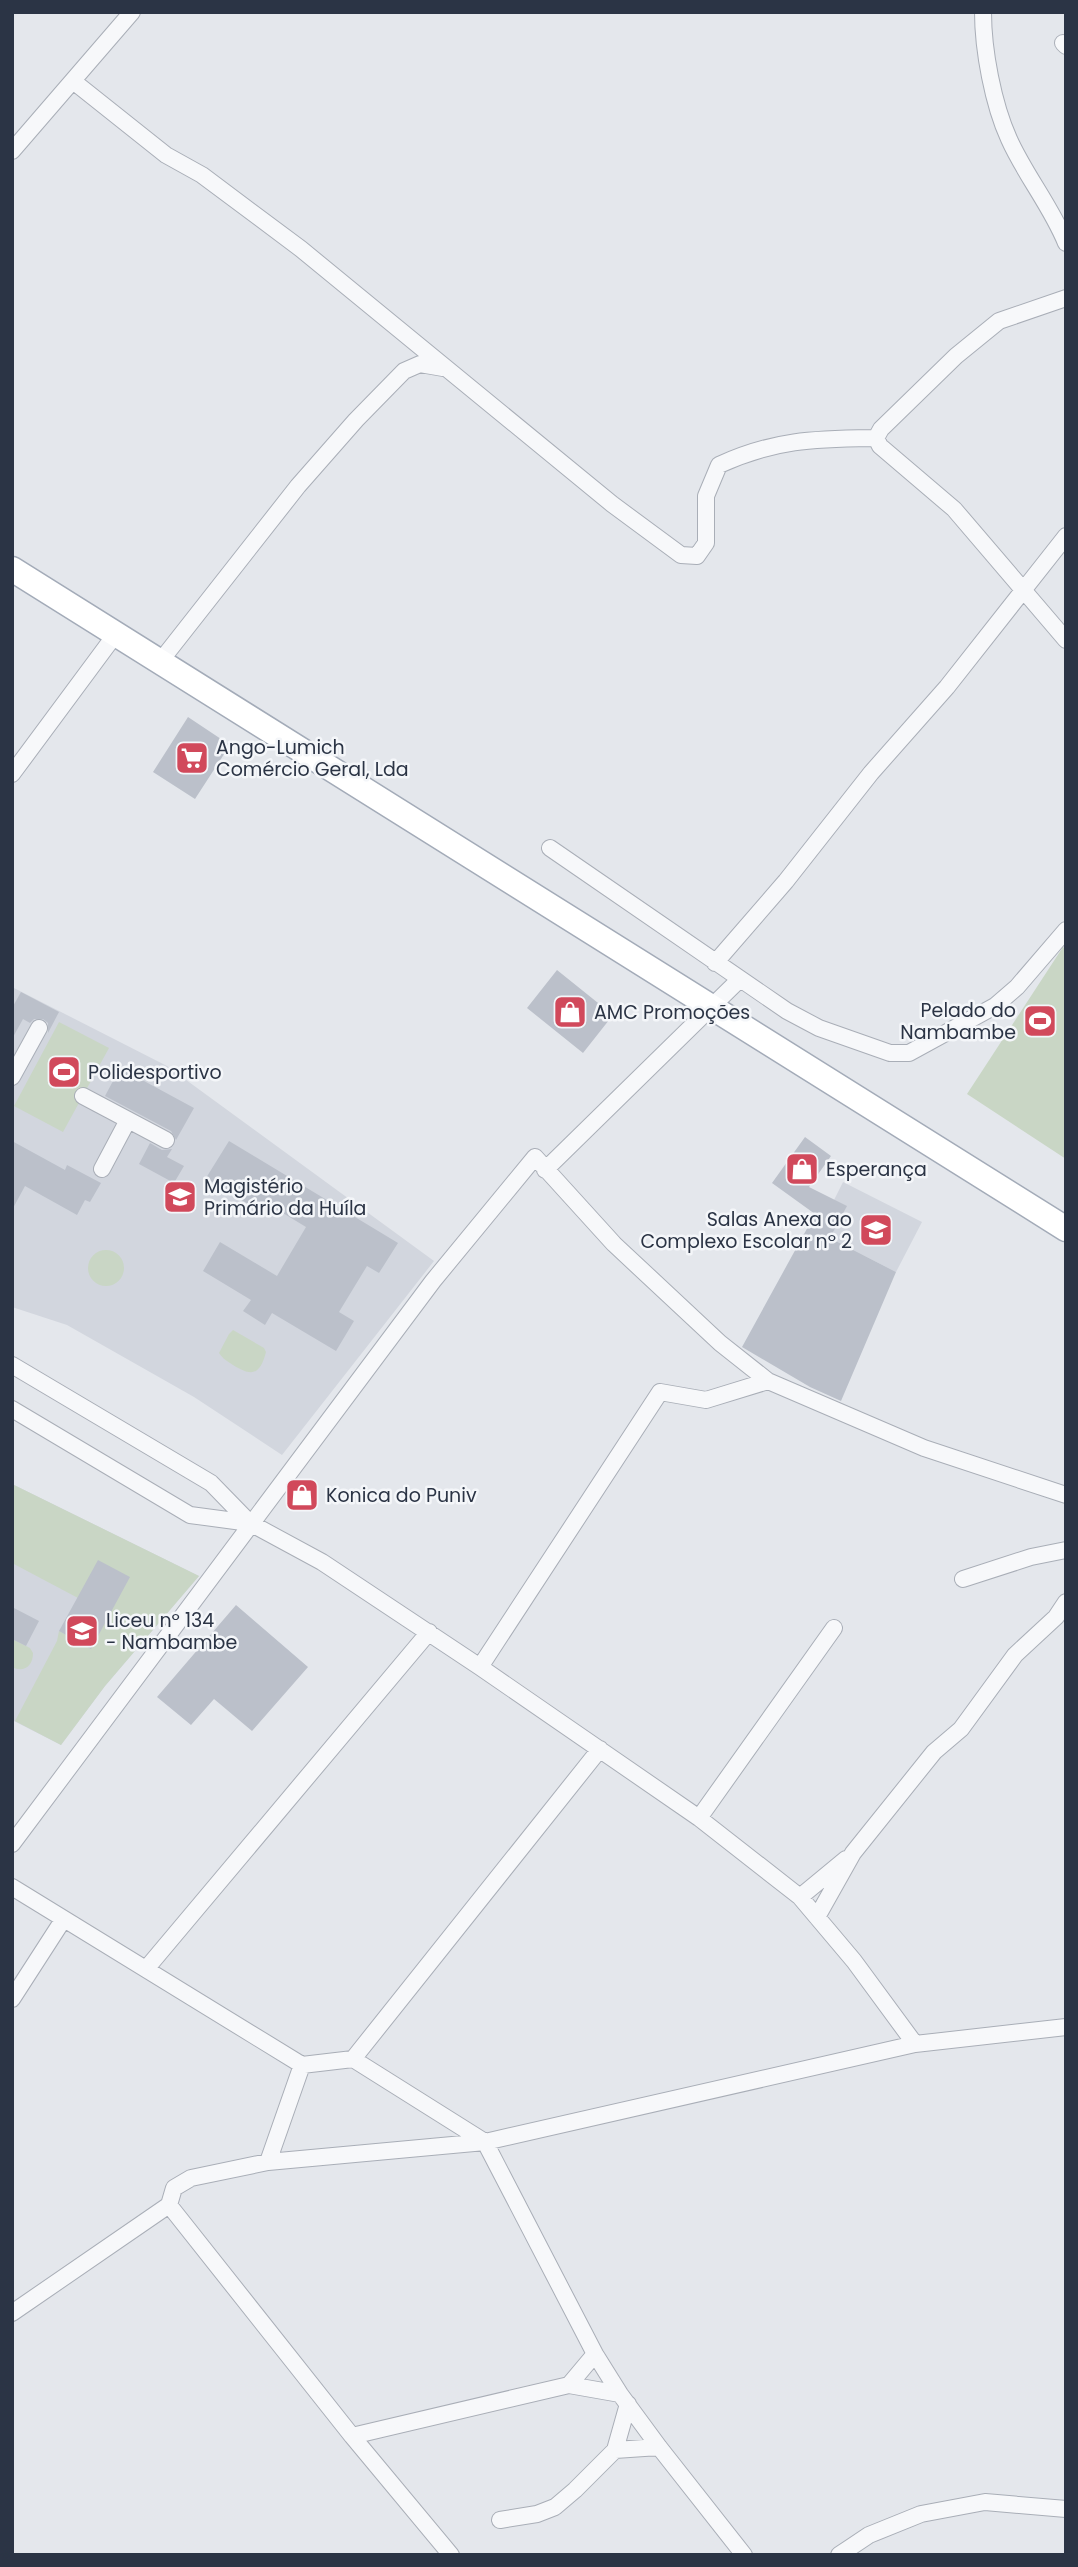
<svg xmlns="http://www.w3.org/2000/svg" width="1078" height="2567" font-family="Poppins,sans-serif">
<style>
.built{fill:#d2d6de}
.green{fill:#c9d6c5}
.building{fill:#bbc0ca}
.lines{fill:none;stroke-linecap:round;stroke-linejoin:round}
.street-casing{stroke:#a9aeb7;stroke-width:18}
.primary-casing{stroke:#a3abb8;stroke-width:27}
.street{stroke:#f7f8fa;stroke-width:16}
.primary{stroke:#fff;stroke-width:24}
.labels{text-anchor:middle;stroke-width:5;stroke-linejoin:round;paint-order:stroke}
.poi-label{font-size:19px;fill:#2b3445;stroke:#f4f6f9;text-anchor:start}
</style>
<rect width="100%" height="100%" fill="#e4e7ec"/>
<path class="built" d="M12 987 167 1066 434 1261 282 1455 194 1397 67 1325 12 1307Z
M843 1182 922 1222 896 1272 830 1238 846 1207 834 1200Z
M12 1484 199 1576 105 1686 61 1745 12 1720Z"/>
<path class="green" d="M1063 947 1066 949V1159L967 1094Z
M59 1022 109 1048 63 1132 14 1106Z
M88 1268a18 18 0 1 1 36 0a18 18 0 1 1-36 0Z
M233 1330 264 1348 266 1352C260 1375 252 1377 233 1365 227 1361 223 1359 219 1353L229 1334Z
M12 1484 199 1576 105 1686 61 1745 15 1721 57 1641 59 1631 91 1648 78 1598 12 1563Z
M12 1639 30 1648 33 1653C33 1666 24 1673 12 1667Z"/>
<path class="building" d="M188 717 230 745 195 799 153 772Z
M557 970 613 1015 583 1053 527 1008Z
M21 992 59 1012 48 1033V1023L43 1019H34L30 1023 23 1019 12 1039V1008Z
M120 1068 194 1108 176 1140 171 1131 105 1096Z
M805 1137 831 1156 809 1187 847 1206 830 1238 896 1272 841 1401 810 1387 742 1347 815 1214 772 1183Z
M12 1141 65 1170 67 1165 101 1183 90 1202 85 1200 77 1215 25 1186 12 1210Z
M229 1141 398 1243 379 1273 367 1266 339 1312 354 1321 336 1351 272 1313 265 1325 243 1311 251 1300 203 1271 220 1242 277 1276 306 1227 263 1201 258 1210 206 1178Z
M150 1143 162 1150 172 1149 167 1157 184 1166 174 1183 139 1164Z
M98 1560 130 1577 91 1649 59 1631Z
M236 1605 308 1667 252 1731 214 1699 191 1725 157 1697Z
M12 1607 39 1621 26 1646 12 1639Z"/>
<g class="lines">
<defs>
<path id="street" d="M983 12C983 50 993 104 1009 139 1025 175 1051 206 1066 243
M1063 43 1066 46
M73 81 166 155 202 175 301 249 612 504 681 555 697 556 706 543V496L719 465C776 439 815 439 876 438
M12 151 132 12
M1066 298 999 321 956 356 881 429 876 438 880 446 954 509 1066 640
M159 663 298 486 356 420 404 371 420 364 443 368
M12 774 115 635
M550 848 787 1011 819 1028 890 1053H909L995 1006 1017 987 1066 930
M715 963 786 881 871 773 947 687 1066 536
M12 1077 39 1028
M83 1096 166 1140
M102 1169 128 1120
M545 1170 740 979
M12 1365 211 1483 250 1523 322 1562 480 1667 699 1818 800 1897 854 1961 915 2044
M12 1409 190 1515 250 1523
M963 1579 1031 1557 1066 1550
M480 1667 660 1392 706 1400 768 1381
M699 1818 834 1628
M12 1844 433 1281 535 1157 614 1244 720 1343 768 1381 924 1448 1066 1495
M12 1887 302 2065
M800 1897 846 1859
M817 1917 853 1853 934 1752 961 1729 1015 1655 1056 1617 1066 1602
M146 1969 429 1632
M12 1999 63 1920
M353 2059 600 1749
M268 2162 302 2065 353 2059 485 2142 595 2354 620 2394 659 2447 744 2555
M12 2313 169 2205
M569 2385 595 2354
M352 2436 569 2385 620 2394
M615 2450 659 2447
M500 2520 537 2514 555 2507 575 2490 615 2450 628 2404
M451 2555 352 2436 169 2205 174 2188 191 2178 268 2162 485 2142 915 2044 1066 2027
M839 2555 869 2535 921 2514 985 2502 1066 2509"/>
<path id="primary" d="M12 569 1066 1229"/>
</defs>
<use href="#street" class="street-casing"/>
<use href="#primary" class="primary-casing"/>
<use href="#street" class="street"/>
<use href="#primary" class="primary"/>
</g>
<defs>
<symbol id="supermarket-square" viewBox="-11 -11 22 22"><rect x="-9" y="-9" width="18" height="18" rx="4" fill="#d1495b" stroke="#f4f6f9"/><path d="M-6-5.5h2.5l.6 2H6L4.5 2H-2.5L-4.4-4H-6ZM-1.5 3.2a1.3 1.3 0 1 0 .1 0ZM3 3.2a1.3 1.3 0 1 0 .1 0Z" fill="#fff"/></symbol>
<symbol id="shop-square" viewBox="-11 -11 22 22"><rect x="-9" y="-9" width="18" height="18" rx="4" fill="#d1495b" stroke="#f4f6f9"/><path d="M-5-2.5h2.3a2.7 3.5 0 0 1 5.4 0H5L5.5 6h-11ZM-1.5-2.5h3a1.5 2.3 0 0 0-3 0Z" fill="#fff"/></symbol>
<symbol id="stadium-square" viewBox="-11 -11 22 22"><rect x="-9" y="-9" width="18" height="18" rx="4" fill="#d1495b" stroke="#f4f6f9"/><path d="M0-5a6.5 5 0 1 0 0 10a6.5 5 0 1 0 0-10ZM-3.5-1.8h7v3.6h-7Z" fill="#fff"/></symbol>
<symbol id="school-square" viewBox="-11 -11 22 22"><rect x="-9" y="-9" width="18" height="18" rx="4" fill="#d1495b" stroke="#f4f6f9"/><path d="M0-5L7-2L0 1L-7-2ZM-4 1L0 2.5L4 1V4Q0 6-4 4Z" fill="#fff"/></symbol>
</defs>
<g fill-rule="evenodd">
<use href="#supermarket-square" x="173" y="739" width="38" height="38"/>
<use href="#shop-square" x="551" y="993" width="38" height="38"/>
<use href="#stadium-square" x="1021" y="1002" width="38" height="38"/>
<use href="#stadium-square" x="45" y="1053" width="38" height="38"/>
<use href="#shop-square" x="783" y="1150" width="38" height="38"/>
<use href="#school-square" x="161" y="1178" width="38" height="38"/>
<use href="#school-square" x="857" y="1211" width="38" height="38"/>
<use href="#shop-square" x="283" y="1476" width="38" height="38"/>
<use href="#school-square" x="63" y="1612" width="38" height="38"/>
</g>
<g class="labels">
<g class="poi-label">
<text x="216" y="754">Ango-Lumich<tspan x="216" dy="22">Comércio Geral, Lda</tspan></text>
<text x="1016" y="1017" text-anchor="end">Pelado do<tspan x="1016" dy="22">Nambambe</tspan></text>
<text x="594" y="1019">AMC Promoções</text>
<text x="88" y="1079">Polidesportivo</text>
<text x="826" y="1176">Esperança</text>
<text x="204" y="1193">Magistério<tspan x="204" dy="22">Primário da Huíla</tspan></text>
<text x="852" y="1226" text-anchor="end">Salas Anexa ao<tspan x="852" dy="22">Complexo Escolar nº 2</tspan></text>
<text x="326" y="1502">Konica do Puniv</text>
<text x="106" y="1627">Liceu nº 134<tspan x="106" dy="22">- Nambambe</tspan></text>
</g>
</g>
<rect width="1078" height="2567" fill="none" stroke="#2b3445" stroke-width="28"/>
</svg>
